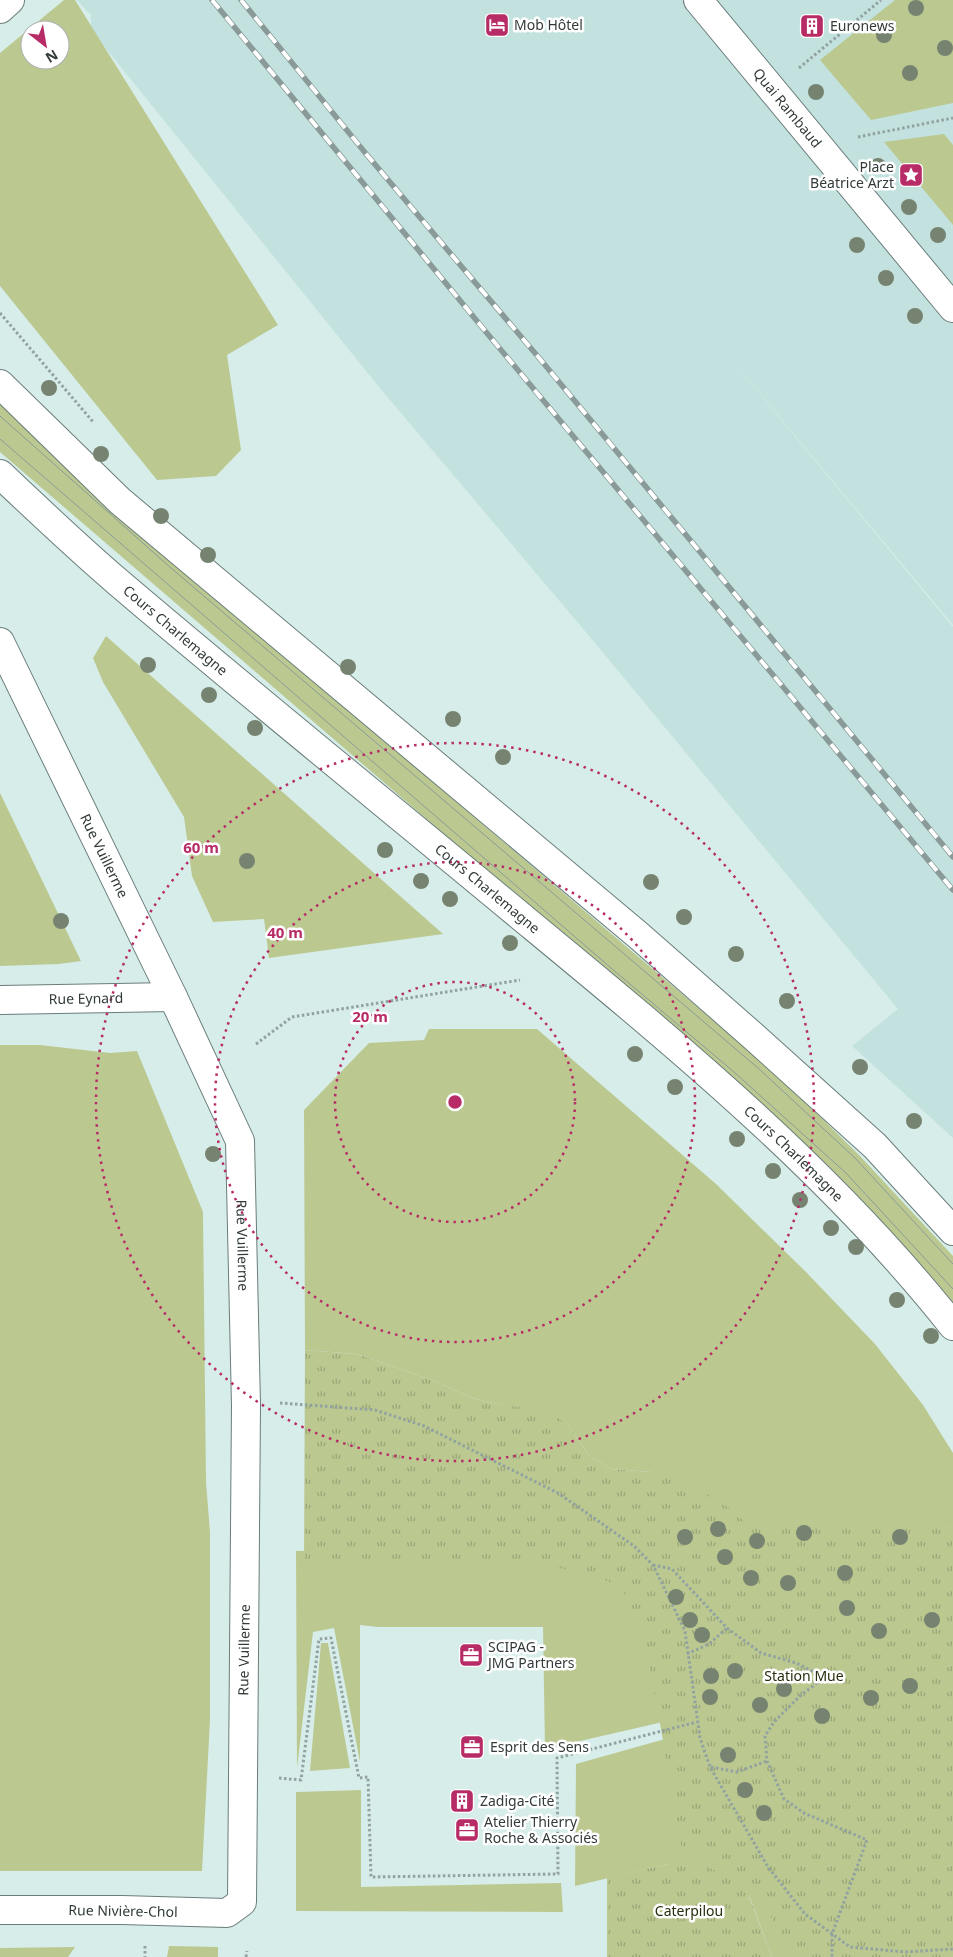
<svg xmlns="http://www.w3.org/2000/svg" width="953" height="1957" font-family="'Noto Sans',sans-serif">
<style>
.built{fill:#c3e2df}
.grass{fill:#bbc991;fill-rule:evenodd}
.park{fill:url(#park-tufts)}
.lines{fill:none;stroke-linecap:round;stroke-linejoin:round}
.minor-casing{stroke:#6a7d7b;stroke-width:30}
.path{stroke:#91a2a0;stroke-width:3;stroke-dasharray:2.5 2.5;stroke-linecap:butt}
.minor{stroke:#fff;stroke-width:28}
.tram{stroke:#8a9a98;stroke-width:1}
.rail-casing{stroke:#8a9a98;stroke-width:5.5}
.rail{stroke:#fff;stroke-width:4;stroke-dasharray:11;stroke-linecap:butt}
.tree{fill:#768370}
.ring{fill:none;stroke:#b72c66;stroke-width:2.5;stroke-dasharray:2.5 5}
.labels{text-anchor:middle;stroke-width:5;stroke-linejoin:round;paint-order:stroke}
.poi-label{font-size:14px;fill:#323b3a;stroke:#fff;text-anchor:start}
.street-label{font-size:14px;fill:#323b3a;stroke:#fff}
.park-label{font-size:14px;fill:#262d0c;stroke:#fff}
.centre{fill:#b72c66;stroke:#fff;stroke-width:2.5}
.ring-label{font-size:15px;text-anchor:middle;font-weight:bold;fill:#b72c66;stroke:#fff;stroke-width:5;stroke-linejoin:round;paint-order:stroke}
</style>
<defs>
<pattern id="park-tufts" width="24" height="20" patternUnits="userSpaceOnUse" patternTransform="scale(1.25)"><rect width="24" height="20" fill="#bbc991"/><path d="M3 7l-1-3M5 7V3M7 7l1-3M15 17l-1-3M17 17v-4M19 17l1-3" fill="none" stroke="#99a477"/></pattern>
</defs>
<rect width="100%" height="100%" fill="#d7edea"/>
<path class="built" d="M77 0H953V625L696 317 953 627V1138L852 1046 898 1009 595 643 379 387 91 30V15Z"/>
<path class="grass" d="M64 0H75L278 325 227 355 241 450 216 476 157 480 0 286V53ZM30 30H60V60H30Z
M895 0H953V103L871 120 820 60Z
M944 134 953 145V225L884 142Z
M0 403 98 497 782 1079 859 1155 953 1256V1308L538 915 0 452Z
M106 636 443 934 269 958 264 919 213 922 192 876 184 817 103 682 93 658Z
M0 793 81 961 59 964 0 966Z
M429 1029H537L716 1184 805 1271 875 1344 923 1405 953 1453V1773L652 1472 611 1469 589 1455 567 1424 502 1405 472 1398 437 1382 357 1354 305 1350 304 1110 369 1043 424 1040Z
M0 1045H40L110 1053 137 1051 203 1212 206 1482 210 1532V1720L202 1871H0Z
M453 1548 621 1573 685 1717 545 1749 543 1627H378L360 1625V1762L334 1628 313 1632 297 1768 296 1551Z
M321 1643H328L350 1768 310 1771Z
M690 1732 810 1957H772L750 1898 668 1864 575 1886 576 1764Z
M361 1790V1887L561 1883 563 1912 296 1911V1792Z
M169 1946 218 1947V1957H167Z
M75 1947 68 1957H0V1948Z"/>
<path class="park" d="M305 1350 357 1354 437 1382 472 1398 502 1405 545 1410 567 1424 589 1455 611 1469 652 1472 684 1482 722 1502 751 1527 953 1521V1957H792L773 1920 749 1883 710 1855 682 1849 644 1633 622 1589 596 1575 537 1564 304 1562Z
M668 1864H700L731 1877 750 1899 772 1957H607V1878Z"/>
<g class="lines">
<defs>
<g id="minor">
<path id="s1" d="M698 0 953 308"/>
<path d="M0 9 10 0"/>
<path d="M0 384 120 501 638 935 753 1036 875 1146 953 1231"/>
<path id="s2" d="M0 474C39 511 78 548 119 583 254 698 393 810 530 924 679 1047 832 1173 953 1326"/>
<path id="s3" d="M0 642 173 997 240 1141 246 1405 242 1902 227 1913 122 1910H0"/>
<path id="s4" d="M0 1000 173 997"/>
</g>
</defs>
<use href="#minor" class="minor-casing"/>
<path class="path" d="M799 68 881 0
M858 137 953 118
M0 313 94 423
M256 1044 292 1017 520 980
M280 1403 375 1410 424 1426 558 1493 634 1546 653 1565 685 1631 700 1738 710 1767 768 1867 805 1914 850 1947 905 1952 953 1949
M653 1565 672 1569 727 1628 761 1653 796 1663 814 1672 817 1683 800 1696 774 1722 765 1736 767 1761 784 1799 804 1813 867 1840 832 1934V1957
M687 1654 709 1644 727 1628
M711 1767 737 1772 767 1761
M279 1778 301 1780 319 1639 331 1638 359 1778 368 1777 371 1877 558 1874 557 1758 697 1722
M145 1946V1957
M246 1957 247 1951"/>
<use href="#minor" class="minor"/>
<path class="tram" d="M0 416 171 568 758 1068 855 1158 953 1264
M0 439 611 968 734 1072 846 1173 953 1289"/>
<defs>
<path id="rail" d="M212 0 491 338 953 890
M241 0 367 155 540 359 953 857"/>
</defs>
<use href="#rail" class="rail-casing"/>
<use href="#rail" class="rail"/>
</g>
<g class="tree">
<circle cx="916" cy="8" r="8"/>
<circle cx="884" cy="35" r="8"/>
<circle cx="945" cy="48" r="8"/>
<circle cx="910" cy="73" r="8"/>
<circle cx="816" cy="92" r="8"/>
<circle cx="878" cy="166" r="8"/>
<circle cx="909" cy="207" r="8"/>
<circle cx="938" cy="235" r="8"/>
<circle cx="857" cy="245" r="8"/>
<circle cx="886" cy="278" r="8"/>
<circle cx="915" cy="316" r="8"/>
<circle cx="49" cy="388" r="8"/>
<circle cx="101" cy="454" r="8"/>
<circle cx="161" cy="516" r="8"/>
<circle cx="208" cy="555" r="8"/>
<circle cx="148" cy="665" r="8"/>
<circle cx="348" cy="667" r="8"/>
<circle cx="209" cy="695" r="8"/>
<circle cx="453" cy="719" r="8"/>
<circle cx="255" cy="728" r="8"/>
<circle cx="503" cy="757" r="8"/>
<circle cx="385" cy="850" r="8"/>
<circle cx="247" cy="861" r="8"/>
<circle cx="421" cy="881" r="8"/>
<circle cx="651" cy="882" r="8"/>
<circle cx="450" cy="899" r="8"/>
<circle cx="684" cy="917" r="8"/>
<circle cx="61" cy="921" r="8"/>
<circle cx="510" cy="943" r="8"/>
<circle cx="736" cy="954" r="8"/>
<circle cx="787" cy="1001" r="8"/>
<circle cx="635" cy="1054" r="8"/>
<circle cx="860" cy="1067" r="8"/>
<circle cx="675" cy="1087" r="8"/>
<circle cx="914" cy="1121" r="8"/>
<circle cx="737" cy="1139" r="8"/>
<circle cx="213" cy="1154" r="8"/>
<circle cx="773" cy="1171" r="8"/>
<circle cx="800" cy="1200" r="8"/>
<circle cx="831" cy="1228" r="8"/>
<circle cx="856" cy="1247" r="8"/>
<circle cx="897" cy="1300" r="8"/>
<circle cx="931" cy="1336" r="8"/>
<circle cx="718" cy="1529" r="8"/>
<circle cx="804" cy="1533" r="8"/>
<circle cx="685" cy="1537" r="8"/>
<circle cx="900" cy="1537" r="8"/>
<circle cx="757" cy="1541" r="8"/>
<circle cx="725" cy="1557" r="8"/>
<circle cx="845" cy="1573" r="8"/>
<circle cx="751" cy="1578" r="8"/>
<circle cx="788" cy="1583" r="8"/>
<circle cx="676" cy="1597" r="8"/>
<circle cx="847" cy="1608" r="8"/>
<circle cx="690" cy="1620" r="8"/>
<circle cx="932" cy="1620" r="8"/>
<circle cx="879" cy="1631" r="8"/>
<circle cx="702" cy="1635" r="8"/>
<circle cx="735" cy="1671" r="8"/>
<circle cx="711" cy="1676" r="8"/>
<circle cx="910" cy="1686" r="8"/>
<circle cx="784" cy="1689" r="8"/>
<circle cx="710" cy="1697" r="8"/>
<circle cx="871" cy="1698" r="8"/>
<circle cx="760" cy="1705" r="8"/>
<circle cx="822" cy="1716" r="8"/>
<circle cx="728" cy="1755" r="8"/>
<circle cx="745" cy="1790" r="8"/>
<circle cx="764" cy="1813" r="8"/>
</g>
<g class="ring">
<circle cx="455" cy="1102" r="120"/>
<circle cx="455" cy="1102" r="240"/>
<circle cx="455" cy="1102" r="359"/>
</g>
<defs>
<symbol id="hotel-square" viewBox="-11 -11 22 22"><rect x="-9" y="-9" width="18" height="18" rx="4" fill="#b72c66" stroke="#fff"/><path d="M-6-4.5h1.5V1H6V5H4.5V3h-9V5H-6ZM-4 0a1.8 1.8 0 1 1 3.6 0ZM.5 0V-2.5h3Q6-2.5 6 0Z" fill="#fff"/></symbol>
<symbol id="building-square" viewBox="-11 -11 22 22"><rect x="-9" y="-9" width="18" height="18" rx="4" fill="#b72c66" stroke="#fff"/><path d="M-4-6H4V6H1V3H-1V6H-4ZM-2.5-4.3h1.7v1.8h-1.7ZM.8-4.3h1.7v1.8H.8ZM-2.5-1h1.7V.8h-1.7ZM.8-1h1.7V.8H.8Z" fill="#fff"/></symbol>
<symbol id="sight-square" viewBox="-11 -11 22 22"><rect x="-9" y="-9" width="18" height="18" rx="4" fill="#b72c66" stroke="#fff"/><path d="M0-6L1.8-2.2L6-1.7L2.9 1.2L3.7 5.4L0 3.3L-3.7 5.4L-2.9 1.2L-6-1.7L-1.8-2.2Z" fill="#fff"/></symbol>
<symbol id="office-square" viewBox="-11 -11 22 22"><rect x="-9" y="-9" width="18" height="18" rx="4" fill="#b72c66" stroke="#fff"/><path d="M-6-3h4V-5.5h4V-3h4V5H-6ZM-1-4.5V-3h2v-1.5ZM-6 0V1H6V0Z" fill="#fff"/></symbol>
</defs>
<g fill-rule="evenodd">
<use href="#hotel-square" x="483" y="11" width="28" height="28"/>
<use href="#building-square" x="798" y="12" width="28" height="28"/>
<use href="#sight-square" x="897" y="161" width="28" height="28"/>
<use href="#office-square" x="457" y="1641" width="28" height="28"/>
<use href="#office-square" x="458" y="1733" width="28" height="28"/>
<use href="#building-square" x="448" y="1787" width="28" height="28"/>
<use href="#office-square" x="453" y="1816" width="28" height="28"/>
</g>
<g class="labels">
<g class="poi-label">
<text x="514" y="30">Mob Hôtel</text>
<text x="830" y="31">Euronews</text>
<text x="894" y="172" text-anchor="end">Place<tspan x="894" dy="16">Béatrice Arzt</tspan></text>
<text x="488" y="1652">SCIPAG -<tspan x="488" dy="16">JMG Partners</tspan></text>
<text x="490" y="1752">Esprit des Sens</text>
<text x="480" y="1806">Zadiga-Cité</text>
<text x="484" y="1827">Atelier Thierry<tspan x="484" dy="16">Roche &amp; Associés</tspan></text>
</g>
<g class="street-label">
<text dy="5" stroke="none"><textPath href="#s1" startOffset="140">Quai Rambaud</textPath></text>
<text dy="5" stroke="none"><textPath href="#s2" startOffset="235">Cours Charlemagne</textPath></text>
<text dy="5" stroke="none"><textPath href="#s3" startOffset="238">Rue Vuillerme</textPath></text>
<text dy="5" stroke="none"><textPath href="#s2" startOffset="640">Cours Charlemagne</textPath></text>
<text dy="5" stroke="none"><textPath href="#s4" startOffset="86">Rue Eynard</textPath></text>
<text dy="5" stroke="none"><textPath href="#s2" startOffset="1045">Cours Charlemagne</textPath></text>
<text dy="5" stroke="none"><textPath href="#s3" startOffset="658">Rue Vuillerme</textPath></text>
<text transform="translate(244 1650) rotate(-89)" y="5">Rue Vuillerme</text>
<text transform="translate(123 1911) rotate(1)" y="5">Rue Nivière-Chol</text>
</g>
<g class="park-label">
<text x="804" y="1681">Station Mue</text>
<text x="689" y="1916">Caterpilou</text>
</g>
</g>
<circle cx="455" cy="1102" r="8" class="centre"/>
<g class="ring-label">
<text x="201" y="853">60 m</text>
<text x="285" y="938">40 m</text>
<text x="370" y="1022">20 m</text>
</g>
<g transform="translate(45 45) rotate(149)"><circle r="24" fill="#ffffff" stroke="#adb1b0"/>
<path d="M0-4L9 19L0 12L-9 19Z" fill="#b72c66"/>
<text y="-8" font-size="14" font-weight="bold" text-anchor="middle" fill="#323b3a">N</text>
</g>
</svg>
